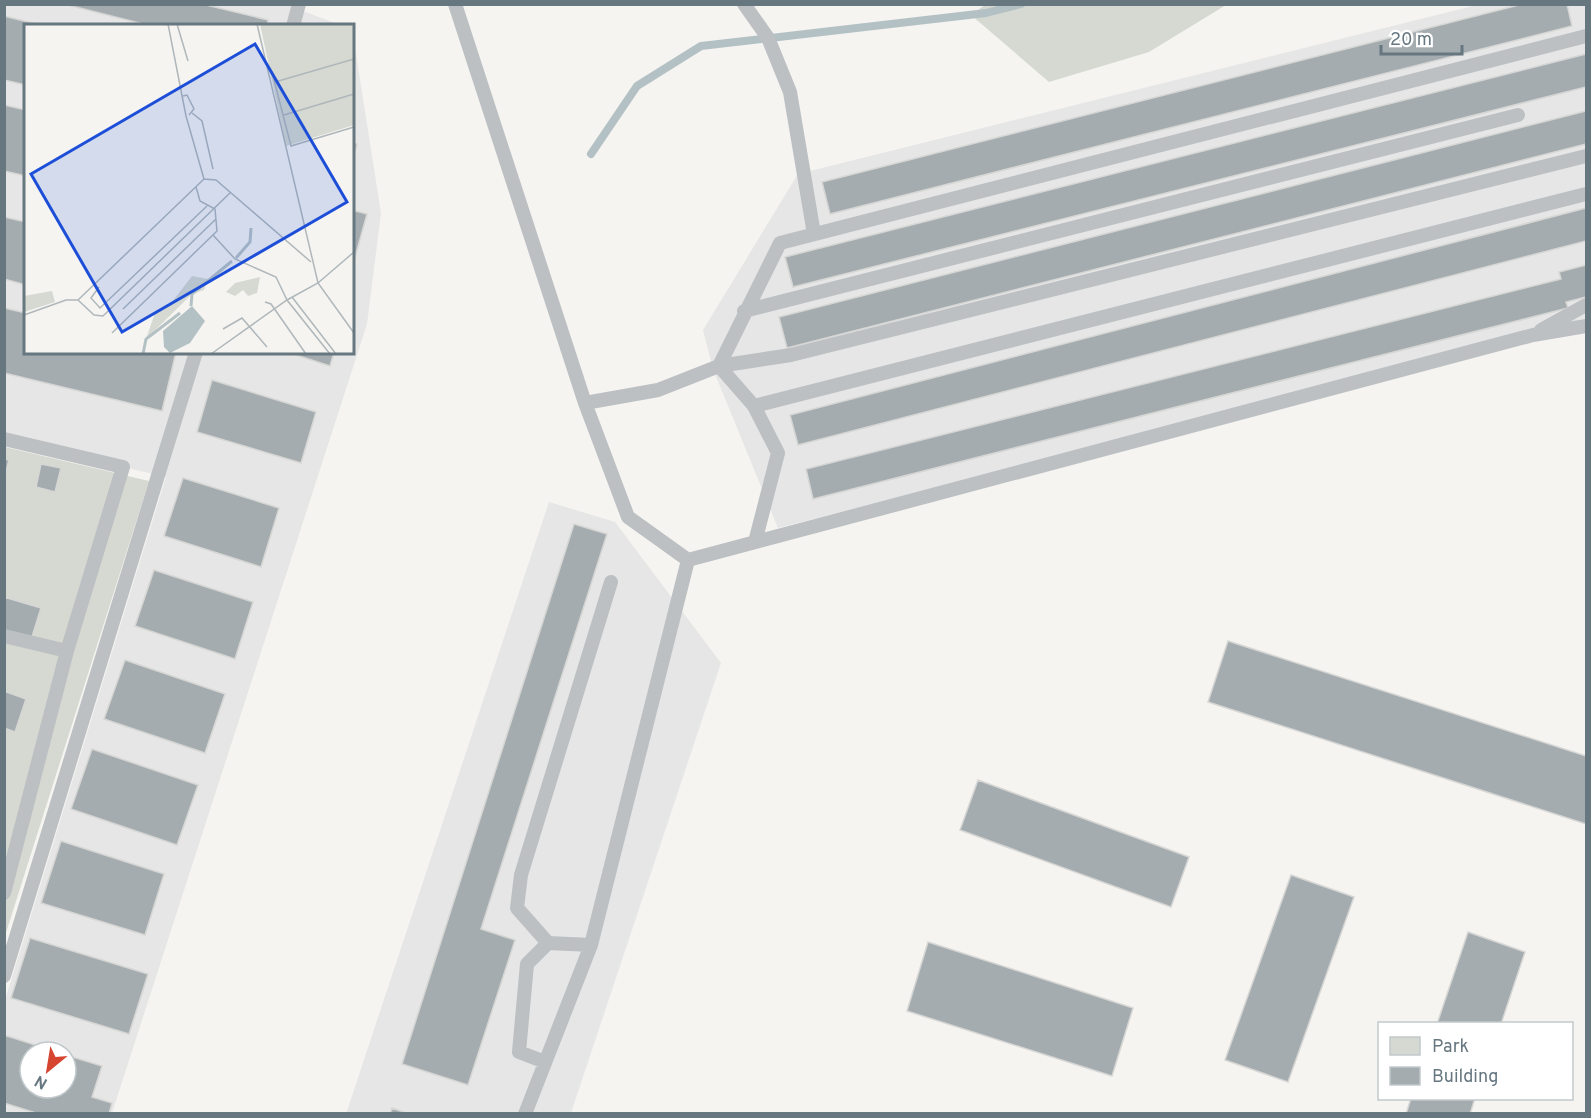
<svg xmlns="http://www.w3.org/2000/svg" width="1591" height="1118" font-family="Overpass,sans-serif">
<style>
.built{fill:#e5e6e5;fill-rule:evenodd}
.green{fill:#d5d9d1}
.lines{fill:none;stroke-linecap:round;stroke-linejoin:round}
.stream{stroke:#b4c1c4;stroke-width:8}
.building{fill:#a4acb0;stroke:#d6d6d4;stroke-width:1.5}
.lane{stroke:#bcc0c3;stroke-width:14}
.inset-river{fill:none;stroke:#b4c1c4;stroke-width:3}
.inset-road{fill:none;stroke:#afb7ba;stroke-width:1.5}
.view{fill:#1d4ed8;fill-opacity:0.15;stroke:#1d4ed8;stroke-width:3}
.inset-edge{fill:none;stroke:#667780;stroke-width:3}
</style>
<rect width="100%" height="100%" fill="#f5f4f1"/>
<path class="built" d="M5 5H305L303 11 340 25 26 26V352H352L353 35 381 213 367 324 112 1113H5V1000L166 477 5 439ZM30 1052H66V1088H30Z
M1477 5H1586V318L1533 335 778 528 713 369 703 330 798 174Z
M549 502 615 522 721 663 571 1113 346 1114Z"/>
<path class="green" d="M985 5V4L1226 5 1149 52 1049 82 971 15Z
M5 447 149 481 5 936Z"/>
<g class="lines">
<path class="stream" d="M591 154 637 86 701 46 986 13 1021 4"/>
</g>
<path class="building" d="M64 4H202L268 20 267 26H151Z
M1523 4H1567L1572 26 830 214 822 182Z
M4 16 44 26H26V85L4 80Z
M1586 54V87L793 287 785 257Z
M4 105 26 110V176L4 171Z
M1586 111V144L787 348 779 317Z
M352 143 357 144 352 162Z
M1586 208V241L798 445 790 415Z
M352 210 367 214 352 268Z
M4 217 26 222V285L4 279Z
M1586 265V297L1566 302 1568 308 813 499 806 469 1561 279 1559 272Z
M4 308 26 313V352H176L162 411 4 373Z
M287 352H334L330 366Z
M212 380 316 412 301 463 197 432Z
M4 459 9 460 4 479Z
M41 464 61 468 55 492 36 487Z
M183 478 279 508 261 567 164 536Z
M574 524 607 534 481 929 515 940 468 1085 402 1064Z
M154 570 253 602 235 659 135 626Z
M4 597 41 608 31 640 4 632Z
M1228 641 1586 756V824L1208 702Z
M125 660 225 694 205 753 104 719Z
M4 691 26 699 15 732 4 728Z
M92 749 198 785 177 845 71 809Z
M978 780 1189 857 1171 907 960 830Z
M61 841 164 874 145 935 41 903Z
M1291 875 1354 897 1288 1082 1225 1060Z
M1468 932 1525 952 1501 1024H1437Z
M30 938 148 974 129 1034 11 998Z
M928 942 1133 1008 1112 1076 907 1011Z
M4 1035 57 1052H30V1088H66V1055L102 1066 92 1097 112 1103 109 1114H39L4 1103Z
M1411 1098H1475L1470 1114H1406Z
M392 1108 409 1114H390Z"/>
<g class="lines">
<path class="lane" d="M455 4 585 403 628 517 688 560 591 945 525 1114
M744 4 768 38 790 92 814 234
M293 26 299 4
M744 311 1518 115
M1541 330 1586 305
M585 403 658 390 719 366 791 355 1586 156
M754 406 1586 194
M4 439 123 467 67 651 4 893
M755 542 778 453 754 406 719 366 780 243 1586 36
M688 560 1533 335 1586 326
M4 636 67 651
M548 943 517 908 521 875 611 582
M4 976 196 352
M545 1062 519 1052 527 964 548 943 591 945"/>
</g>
<g transform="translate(24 24)">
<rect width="330" height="330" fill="#f5f4f1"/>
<path d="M236 0H330V101L262 122ZM168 252 184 255 180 266 168 270 122 315 131 289 148 278ZM236 253 233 269 224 272 219 266 211 272 202 268 211 259ZM28 267 31 278 0 288V272Z" fill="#d5d9d1"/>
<path d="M168 282 181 297 166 319 146 329 140 323 139 307Z" fill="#b4c1c4"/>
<path class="inset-river" d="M212 234 226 218 227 204M167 282 168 270 208 237M119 330 122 315 156 289"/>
<path class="inset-road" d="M144 0 162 92 180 155 192 156 287 238M153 0 164 37M233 0 294 259 330 309M249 52 267 122 330 103M251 58 330 35M159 72 163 71 170 85 165 91M168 89 178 97 189 145M260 91 330 70M189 211 211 235 252 253 263 276 306 330M75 263 67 274 76 284 183 182M268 273 312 330M54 276 70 291 79 292 207 168M241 278 247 280 282 330M99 285 192 195M0 291 42 276H54L180 155M199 305 218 294 243 323M88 309 193 207 191 185 176 177 172 163M187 330 263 276 294 259 330 228"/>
<path class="view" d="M231 20 323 178 98 308 7 150Z"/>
<rect width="330" height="330" class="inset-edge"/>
</g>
<rect width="1591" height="1118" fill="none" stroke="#667780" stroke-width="12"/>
<rect x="1378" y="1022" width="195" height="78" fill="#ffffff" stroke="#c2c9cc" stroke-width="1.5"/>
<rect x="1390" y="1037" width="30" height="18" fill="#d5d9d1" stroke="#c2c9cc" stroke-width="1.5"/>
<text x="1432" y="1052" font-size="18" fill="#667780">Park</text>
<rect x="1390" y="1067" width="30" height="18" fill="#a4acb0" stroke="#c2c9cc" stroke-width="1.5"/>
<text x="1432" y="1082" font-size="18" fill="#667780">Building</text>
<g transform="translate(48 1070) rotate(210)"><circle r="28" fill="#ffffff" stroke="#c2c9cc" stroke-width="1.5"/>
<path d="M0-4.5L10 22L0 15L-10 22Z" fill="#d64530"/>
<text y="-9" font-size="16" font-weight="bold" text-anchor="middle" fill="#667780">N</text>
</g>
<path d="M1381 45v9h81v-9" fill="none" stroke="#667780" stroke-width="3"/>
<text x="1390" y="45" font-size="18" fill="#667780" stroke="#ffffff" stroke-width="4.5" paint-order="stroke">20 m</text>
</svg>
